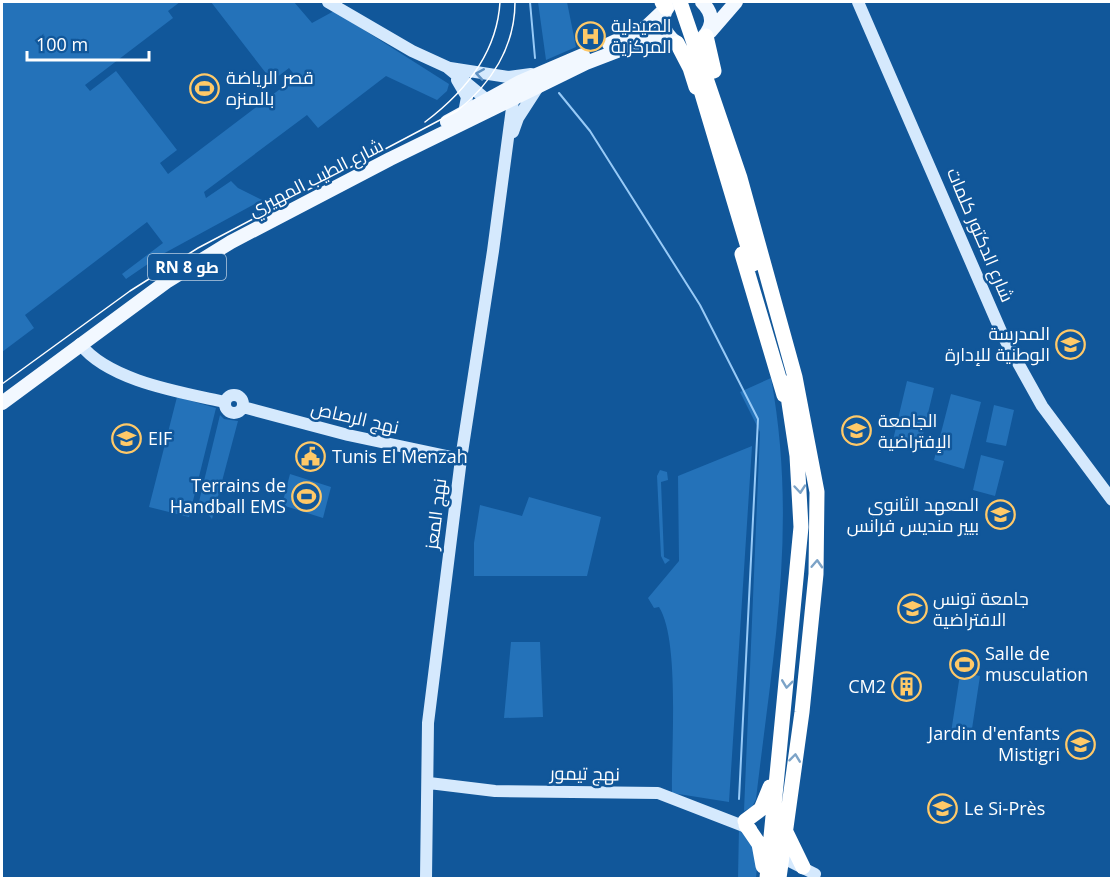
<svg xmlns="http://www.w3.org/2000/svg" width="1113" height="880" font-family="'Open Sans',Cairo,sans-serif">
<style>
.green{fill:#2472b9}
.lines{fill:none;stroke-linecap:round;stroke-linejoin:round}
.stream{stroke:#97caf7;stroke-width:2}
.secondary{stroke:#d5e9fd;stroke-width:12}
.primary{stroke:#f2f8ff;stroke-width:14}
.highway{stroke:#fff;stroke-width:15}
.tram{stroke:#fff;stroke-width:1.5}
.oneway{stroke:#5f91c2}
.oneway2{stroke:#7ca3c7}
.labels{text-anchor:middle;stroke-width:5;stroke-linejoin:round;paint-order:stroke}
.shield{fill:#11579a;stroke:#b8cde1;stroke-width:1.5}
.shield-label{font-size:16px;font-weight:bold;fill:#fff}
.poi-label{font-size:18px;fill:#fff;stroke:#11579a;text-anchor:start}
.street-label{font-size:18px;fill:#fff;stroke:#11579a}
</style>
<rect width="100%" height="100%" fill="#11579a"/>
<path class="green" d="M2 2H180L168 11 173 18 85 85 90 91 116 71 177 150 160 163 168 174 296 77 289 68 272 81 211 2H294L312 23 334 11 449 84 447 91 437 100 386 76 318 128 307 115 204 192 206 198 231 181 238 188 262 200 161 255 126 279 122 274 163 243 147 222 25 315 34 328 2 352Z
M538 2H567L576 47 546 60Z
M771 378C798 526 773 653 756 799L752 807 744 811 760 432 740 392Z
M907 381 934 388 920 447 893 440Z
M951 394 981 402 964 469 934 460Z
M177 397 216 408 189 517 149 507Z
M994 405 1014 410 1006 446 986 442Z
M220 415 224 419 238 421 212 519 208 514H196Z
M752 446 729 802 672 793C671 749 680 640 659 607L654 608 648 598 679 561 678 476Z
M981 455 1004 461 995 496 973 490Z
M660 470 667 472 668 480 661 482 664 557 670 560 665 564 661 556 657 476Z
M290 474 331 487 323 518 282 505Z
M529 497 601 517 587 576H474V543L480 505 522 516Z
M511 642H540L543 717 504 718Z
M963 655 972 656 970 674 980 676 970 742 950 739Z
M739 827 758 854 756 878H738Z"/>
<g class="lines">
<path class="stream" d="M530 2 535 58
M559 93 590 131 700 305 758 419 739 799"/>
<path class="secondary" d="M328 2 412 51 447 67 493 105
M858 2 1003 336 1042 406 1112 500
M450 68 508 77 531 74
M457 80 467 97 464 113
M513 132 518 118 538 87
M80 344C109 381 180 392 225 402
M225 404a9 9 0 1 1 18 0a9 9 0 1 1-18 0Z
M243 407 348 435 461 459
M429 783 495 791 658 793 751 829
M778 852 787 860 815 874
M426 878 428 723 461 459 493 251 514 93"/>
<path class="primary" d="M672 2C659 15 661 32 677 43
M710 32 736 2
M698 42C713 30 716 16 702 2
M609 44 646 27 664 10
M447 122 520 82 583 55
M2 403 166 282 231 242 390 159 586 63 646 40 674 41"/>
<path class="highway" d="M662 2 666 8
M680 2 740 178 795 377 817 492 816 574 802 712 779 878
M706 36 714 71
M677 43 690 68 696 87
M697 77 753 264
M742 254 784 395
M745 821 761 809 770 787
M746 825 759 844 763 866
M786 832 803 867
M767 878 801 527 797 456 786 383"/>
<path class="tram" d="M425 122C465 92 497 53 500 2
M2 384 130 291 198 248 457 111C491 84 515 47 515 2"/>
</g>
<defs><path id="oneway-chevron" d="M-2-3.5L2.5 0L-2 3.5" fill="none" stroke-width="1.6" stroke-linecap="round" stroke-linejoin="round" transform="scale(1.5)"/></defs>
<use class="oneway" href="#oneway-chevron" transform="translate(480 74) rotate(-171)"/>
<g class="oneway2">
<use href="#oneway-chevron" transform="translate(800 489) rotate(85)"/>
<use href="#oneway-chevron" transform="translate(817 564) rotate(-87)"/>
<use href="#oneway-chevron" transform="translate(787 684) rotate(97)"/>
<use href="#oneway-chevron" transform="translate(795 758) rotate(-83)"/>
</g>
<defs>
<symbol id="hospital-ring" viewBox="-11 -11 22 22"><circle r="9.5" fill="#11579a" stroke="#ffc968" stroke-width="1.5"/><path d="M-5-5h3v3.5h4V-5h3V5h-3V1.5h-4V5h-3Z" fill="#ffc968"/></symbol>
<symbol id="stadium-ring" viewBox="-11 -11 22 22"><circle r="9.5" fill="#11579a" stroke="#ffc968" stroke-width="1.5"/><path d="M0-5a6.5 5 0 1 0 0 10a6.5 5 0 1 0 0-10ZM-3.5-1.8h7v3.6h-7Z" fill="#ffc968"/></symbol>
<symbol id="university-ring" viewBox="-11 -11 22 22"><circle r="9.5" fill="#11579a" stroke="#ffc968" stroke-width="1.5"/><path d="M0-5L7-2L0 1L-7-2ZM-4 1L0 2.5L4 1V4Q0 6-4 4Z" fill="#ffc968"/></symbol>
<symbol id="school-ring" viewBox="-11 -11 22 22"><circle r="9.5" fill="#11579a" stroke="#ffc968" stroke-width="1.5"/><path d="M0-5L7-2L0 1L-7-2ZM-4 1L0 2.5L4 1V4Q0 6-4 4Z" fill="#ffc968"/></symbol>
<symbol id="civic-ring" viewBox="-11 -11 22 22"><circle r="9.5" fill="#11579a" stroke="#ffc968" stroke-width="1.5"/><path d="M-.6-6.5H3V-4.5H.6V-3L4-1V1h2V6H-6V1h2V-1L-.6-3ZM-1.2 2.5V6h2.4V2.5Z" fill="#ffc968"/></symbol>
<symbol id="building-ring" viewBox="-11 -11 22 22"><circle r="9.5" fill="#11579a" stroke="#ffc968" stroke-width="1.5"/><path d="M-4-6H4V6H1V3H-1V6H-4ZM-2.5-4.3h1.7v1.8h-1.7ZM.8-4.3h1.7v1.8H.8ZM-2.5-1h1.7V.8h-1.7ZM.8-1h1.7V.8H.8Z" fill="#ffc968"/></symbol>
</defs>
<g fill-rule="evenodd">
<use href="#hospital-ring" x="574" y="20" width="33" height="33"/>
<use href="#stadium-ring" x="188" y="72" width="33" height="33"/>
<use href="#university-ring" x="1054" y="328" width="33" height="33"/>
<use href="#university-ring" x="840" y="414" width="33" height="33"/>
<use href="#school-ring" x="110" y="422" width="33" height="33"/>
<use href="#civic-ring" x="294" y="440" width="33" height="33"/>
<use href="#stadium-ring" x="290" y="480" width="33" height="33"/>
<use href="#school-ring" x="984" y="498" width="33" height="33"/>
<use href="#university-ring" x="896" y="592" width="33" height="33"/>
<use href="#stadium-ring" x="948" y="648" width="33" height="33"/>
<use href="#building-ring" x="890" y="670" width="33" height="33"/>
<use href="#school-ring" x="1064" y="728" width="33" height="33"/>
<use href="#school-ring" x="926" y="792" width="33" height="33"/>
</g>
<g class="labels">
<rect class="shield" x="148" y="254" width="78" height="26" rx="4.5"/>
<g class="shield-label">
<text x="187" y="273">RN 8 طو</text>
</g>
<g class="poi-label">
<text x="611" y="32">الصيدلية<tspan x="611" dy="21">المركزية</tspan></text>
<text x="226" y="84">قصر الرياضة<tspan x="226" dy="21">بالمنزه</tspan></text>
<text x="1050" y="340" text-anchor="end">المدرسة<tspan x="1050" dy="21">الوطنية للإدارة</tspan></text>
<text x="878" y="427">الجامعة<tspan x="878" dy="21">الإفتراضية</tspan></text>
<text x="148" y="445">EIF</text>
<text x="332" y="463">Tunis El Menzah</text>
<text x="286" y="492" text-anchor="end">Terrains de<tspan x="286" dy="21">Handball EMS</tspan></text>
<text x="979" y="511" text-anchor="end">المعهد الثانوي<tspan x="979" dy="21">بيير منديس فرانس</tspan></text>
<text x="933" y="605">جامعة تونس<tspan x="933" dy="21">الافتراضية</tspan></text>
<text x="985" y="660">Salle de<tspan x="985" dy="21">musculation</tspan></text>
<text x="886" y="693" text-anchor="end">CM2</text>
<text x="1060" y="740" text-anchor="end">Jardin d'enfants<tspan x="1060" dy="21">Mistigri</tspan></text>
<text x="964" y="815">Le Si-Près</text>
</g>
<g class="street-label">
<text transform="translate(316 178) rotate(-27)" y="6">شارع الطيب المهيري</text>
<text transform="translate(980 235) rotate(67)" y="6">شارع الدكتور كلمات</text>
<text transform="translate(355 418) rotate(13)" y="6">نهج الرصاص</text>
<text transform="translate(436 514) rotate(-83)" y="6">نهج المعز</text>
<text transform="translate(585 774) rotate(1)" y="6">نهج تيمور</text>
</g>
</g>
<rect width="1113" height="880" fill="none" stroke="#ffffff" stroke-width="6"/>
<path d="M27 51v9h122v-9" fill="none" stroke="#ffffff" stroke-width="3"/>
<text x="36" y="51" font-size="18" fill="#ffffff" stroke="#11579a" stroke-width="4.5" paint-order="stroke">100 m</text>
</svg>
